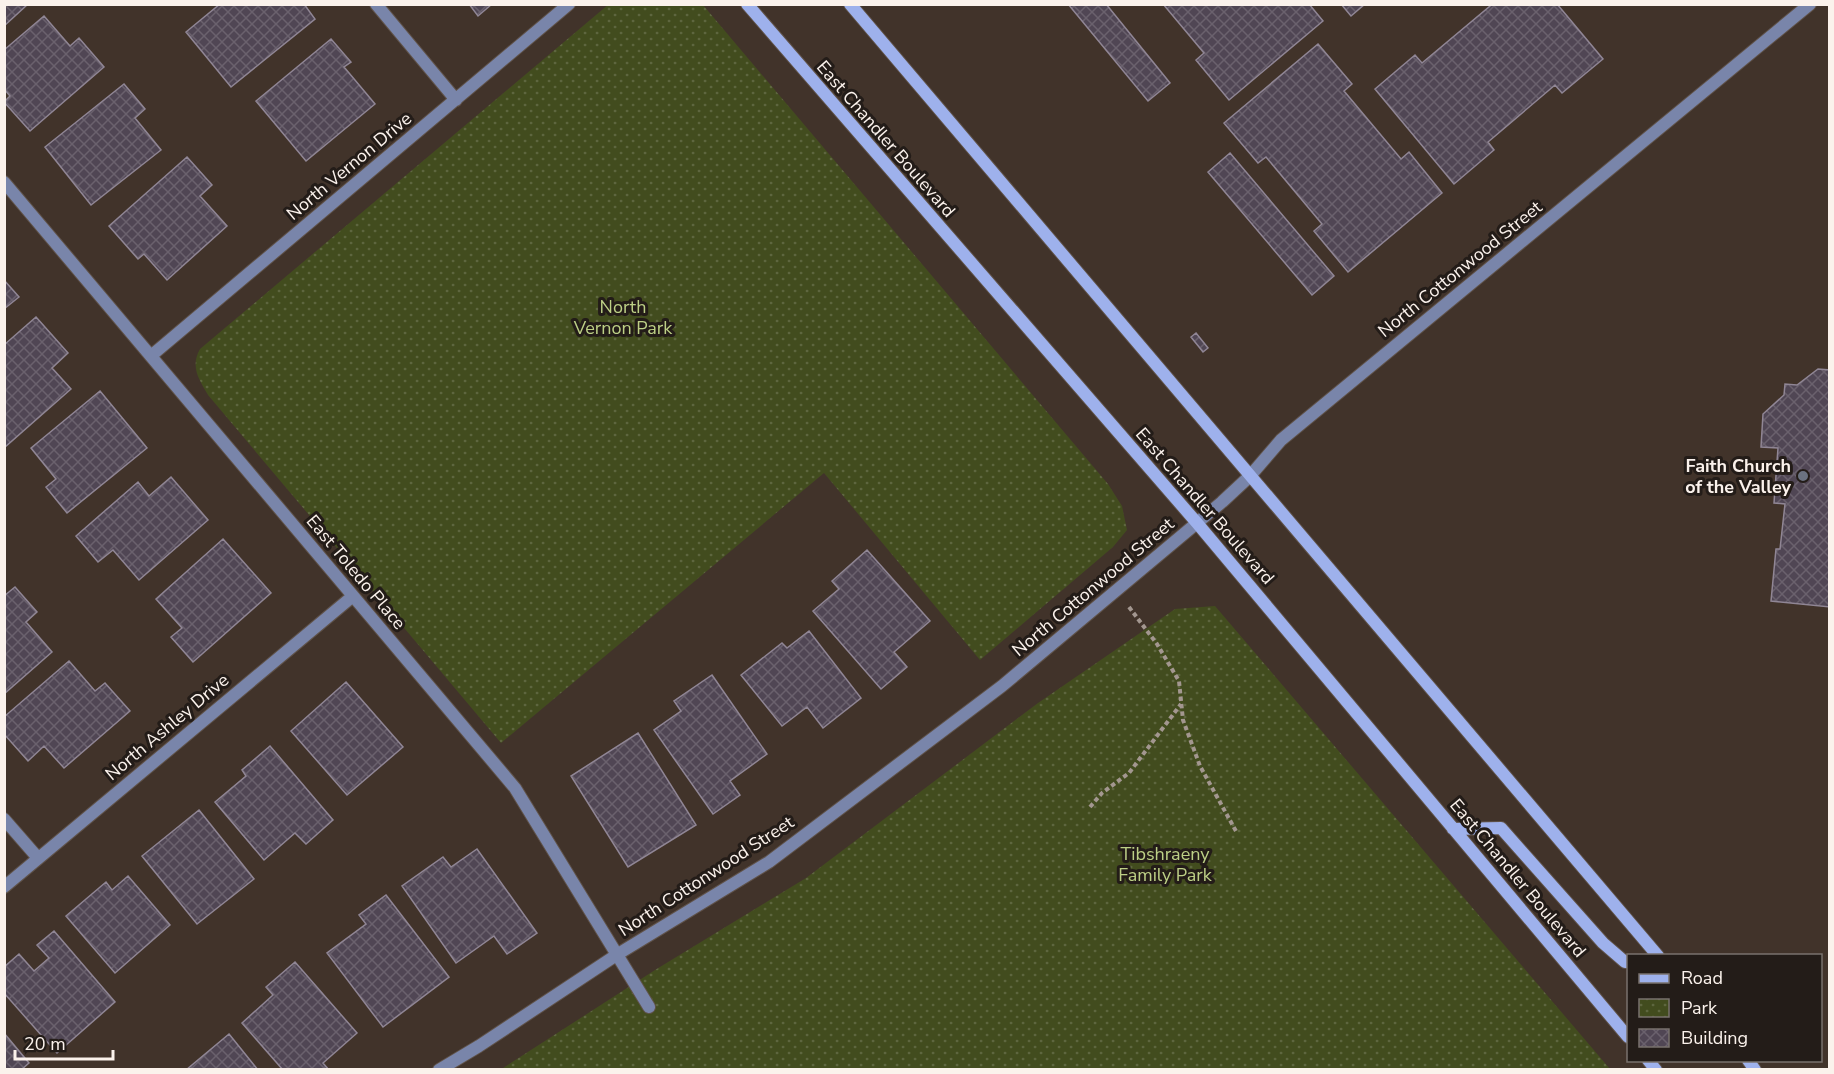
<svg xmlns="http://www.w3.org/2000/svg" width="1834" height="1074" font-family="'Nunito Sans',sans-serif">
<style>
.park{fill:url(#park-dots)}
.building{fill:url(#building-cross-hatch);stroke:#908695;stroke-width:1.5}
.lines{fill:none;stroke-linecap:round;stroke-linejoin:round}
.minor-casing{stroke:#5f5249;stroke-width:14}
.secondary-casing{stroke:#5f5249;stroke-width:14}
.path{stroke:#a39790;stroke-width:4;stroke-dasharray:4.5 3;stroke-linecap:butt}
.minor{stroke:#7985aa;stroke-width:12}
.secondary{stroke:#9eb1ec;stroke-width:12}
.worship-dot{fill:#6b7280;stroke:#231c18;stroke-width:2}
.labels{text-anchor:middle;stroke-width:6;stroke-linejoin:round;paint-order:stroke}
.street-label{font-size:18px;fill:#fbf2ec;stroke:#231c18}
.park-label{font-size:18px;fill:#bdd086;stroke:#231c18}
.poi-label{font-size:18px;font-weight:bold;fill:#fbf2ec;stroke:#231c18;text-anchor:end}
</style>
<defs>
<pattern id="park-dots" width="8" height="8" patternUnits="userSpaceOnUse" patternTransform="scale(1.5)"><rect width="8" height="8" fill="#424c1e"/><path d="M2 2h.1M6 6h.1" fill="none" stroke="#5e663f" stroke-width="1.8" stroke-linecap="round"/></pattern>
<pattern id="building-cross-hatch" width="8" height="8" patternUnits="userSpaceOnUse" patternTransform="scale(1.5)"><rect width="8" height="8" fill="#504654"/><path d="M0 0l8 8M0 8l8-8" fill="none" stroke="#6a616d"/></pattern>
</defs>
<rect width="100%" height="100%" fill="#41332a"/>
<path class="park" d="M609 4 703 5 1108 484 1122 506 1127 530 1113 547 980 660 824 473 501 743 208 395C199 379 190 367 200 349Z
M1215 606 1610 1069 500 1070 655 970 806 878 1038 703 1175 609Z"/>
<path class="building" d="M4 4H28L4 26Z
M220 4H304L315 19 231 87 186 32Z
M469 4H492L478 16Z
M1068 4H1106L1170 83 1148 101Z
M1163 4H1309L1323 21 1229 100 1196 60 1204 53Z
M1341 4H1365L1351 16Z
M1489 4H1557L1603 59 1562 93 1555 85 1488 142 1494 150 1454 184 1375 89 1415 55 1422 63 1490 6Z
M44 16 70 46 79 38 104 67 30 131 4 102 10 96 4 89V50Z
M331 39 351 62 344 67 375 104 306 161 256 101Z
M1318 44 1352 84 1344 91 1401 159 1409 152 1442 193 1348 272 1314 231 1322 224 1266 157 1258 163 1224 123Z
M124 84 145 109 135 118 161 150 91 205 45 147Z
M1230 153 1334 276 1312 295 1208 172Z
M187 157 212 185 200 196 227 226 167 280 144 254 138 259 109 226Z
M4 280 19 297 4 309Z
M36 317 68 353 52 368 71 389 5 447 4 345Z
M1196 333 1208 348 1203 352 1191 337Z
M1818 369 1830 370V607L1771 601 1776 549H1780L1785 504 1774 503 1778 448 1761 447 1763 414 1784 395 1785 384 1797 385Z
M100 391 147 448 67 513 46 487 56 479 31 448Z
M171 477 208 520 139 580 113 550 98 562 76 536 138 482 149 496Z
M223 539 271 593 193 662 171 637 182 628 156 599Z
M867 550 930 621 894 652 907 667 881 689 813 611 839 589 832 581Z
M15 587 37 612 26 622 52 652 4 694V596Z
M809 631 861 698 823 728 807 707 782 726 741 675 782 643 787 648Z
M69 661 95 691 105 683 130 711 64 768 44 746 28 761 4 734V717Z
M712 675 767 754 730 781 740 795 713 814 654 730 681 711 674 701Z
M346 682 403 747 347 795 291 731Z
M638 733 696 825 628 867 571 776Z
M270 746 333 820 306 844 295 833 264 860 215 802 246 776 242 770Z
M199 810 254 879 197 924 142 856Z
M477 849 537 933 507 954 494 936 456 963 402 886 443 857 451 867Z
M128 876 170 925 115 973 66 916 106 882 112 890Z
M386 895 449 977 383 1027 327 953 366 924 359 915Z
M54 931 115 1002 57 1053 4 993V967L19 954 34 971 49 958 37 945Z
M295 962 357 1033 323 1063 329 1070H283L242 1023 273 995 266 987Z
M4 1033 29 1063 21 1070H4Z
M229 1034 258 1070H186Z"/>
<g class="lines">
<defs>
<path id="minor" d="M376 4 456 100
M4 182 515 788 649 1007
M152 355 569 4
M4 819 38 858
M4 887 353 596
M439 1070 479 1046 618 954 769 862 1002 686 1222 502 1250 476 1281 440 1810 4"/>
<path id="secondary" d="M747 4 1197 523 1628 1037
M850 4 1658 956
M1453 829 1501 828 1603 943 1625 962H1628
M1648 1060 1656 1070
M1748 1060 1755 1070"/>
</defs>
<use href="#minor" class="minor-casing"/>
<use href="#secondary" class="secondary-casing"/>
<path class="path" d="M1129 607 1157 644 1179 681 1183 720 1200 766 1237 833
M1090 807 1102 793 1129 773 1181 704"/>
<use href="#minor" class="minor"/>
<use href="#secondary" class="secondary"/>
</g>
<circle class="worship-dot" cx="1803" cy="476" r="6"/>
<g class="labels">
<g class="street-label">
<text transform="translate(886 139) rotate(49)" y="6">East Chandler Boulevard</text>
<text transform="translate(349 166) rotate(-40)" y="6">North Vernon Drive</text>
<text transform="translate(1460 269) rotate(-39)" y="6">North Cottonwood Street</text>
<text transform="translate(1205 506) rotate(49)" y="6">East Chandler Boulevard</text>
<text transform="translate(356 572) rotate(50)" y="6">East Toledo Place</text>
<text transform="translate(1093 587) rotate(-40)" y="6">North Cottonwood Street</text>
<text transform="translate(167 727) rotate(-40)" y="6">North Ashley Drive</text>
<text transform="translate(706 876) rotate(-33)" y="6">North Cottonwood Street</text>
<text transform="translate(1518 878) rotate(50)" y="6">East Chandler Boulevard</text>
</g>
<g class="park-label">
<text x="623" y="313">North<tspan x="623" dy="21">Vernon Park</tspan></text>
<text x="1165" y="860">Tibshraeny<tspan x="1165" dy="21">Family Park</tspan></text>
</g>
<g class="poi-label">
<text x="1791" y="472">Faith Church<tspan x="1791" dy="21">of the Valley</tspan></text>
</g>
</g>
<rect width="1834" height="1074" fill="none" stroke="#fbf2ec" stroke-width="12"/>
<rect x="1627" y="954" width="195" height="108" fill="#231c18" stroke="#79726d" stroke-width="1.5"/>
<rect x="1639" y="974" width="30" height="9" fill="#9eb1ec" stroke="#79726d" stroke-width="1.5"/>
<text x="1681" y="984" font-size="18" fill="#fbf2ec">Road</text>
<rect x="1639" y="999" width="30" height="18" fill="url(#park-dots)" stroke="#79726d" stroke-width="1.5"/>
<text x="1681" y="1014" font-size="18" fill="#fbf2ec">Park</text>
<rect x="1639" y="1029" width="30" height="18" fill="url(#building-cross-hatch)" stroke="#79726d" stroke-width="1.5"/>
<text x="1681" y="1044" font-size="18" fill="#fbf2ec">Building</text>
<path d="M15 1050v9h98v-9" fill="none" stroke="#fbf2ec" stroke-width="3"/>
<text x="24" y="1050" font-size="18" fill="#fbf2ec" stroke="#231c18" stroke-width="4.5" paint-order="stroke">20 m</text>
</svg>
